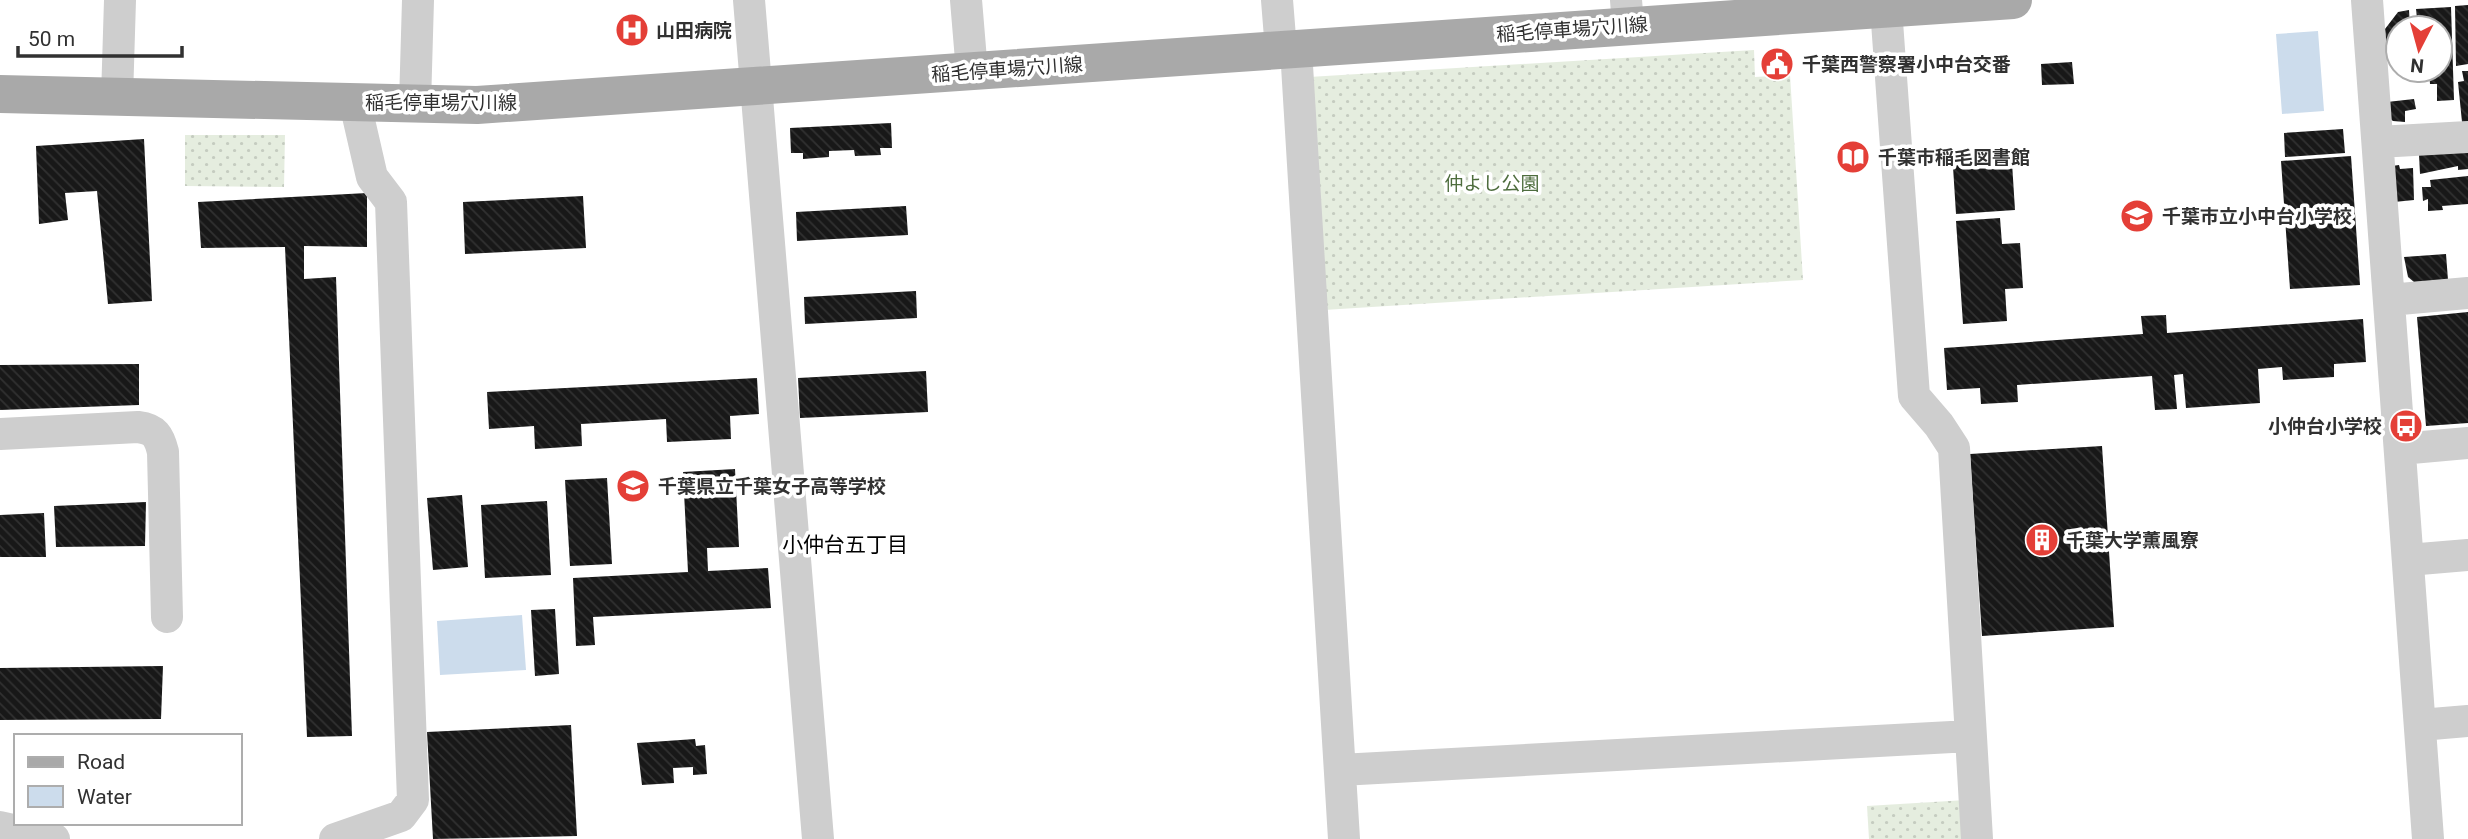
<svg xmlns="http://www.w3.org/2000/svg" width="2468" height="839" font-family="Roboto,'Noto Sans JP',sans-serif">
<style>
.grass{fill:url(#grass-dots)}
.water{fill:#ccdcec}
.building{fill:url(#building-back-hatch)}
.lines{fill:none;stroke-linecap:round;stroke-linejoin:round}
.minor{stroke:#cecece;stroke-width:32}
.major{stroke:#a9a9a9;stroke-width:38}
.labels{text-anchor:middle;stroke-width:7;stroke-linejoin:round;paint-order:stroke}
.street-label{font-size:19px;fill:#313131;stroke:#fff}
.poi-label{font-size:19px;font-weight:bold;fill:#313131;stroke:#fff;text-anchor:start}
.park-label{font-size:19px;fill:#4e6d3e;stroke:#fff}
.neighbourhood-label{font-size:21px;fill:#000;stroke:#fff}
</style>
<defs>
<pattern id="grass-dots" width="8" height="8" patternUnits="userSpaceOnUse" patternTransform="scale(1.75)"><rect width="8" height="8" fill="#e5eddf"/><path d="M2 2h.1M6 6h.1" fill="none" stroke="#c5ccc0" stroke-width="1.8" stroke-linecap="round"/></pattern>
<pattern id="building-back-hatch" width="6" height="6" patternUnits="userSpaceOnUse" patternTransform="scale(1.75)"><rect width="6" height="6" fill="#181818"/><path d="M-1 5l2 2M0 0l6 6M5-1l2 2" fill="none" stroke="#313131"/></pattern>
</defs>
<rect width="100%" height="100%" fill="#fff"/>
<path class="grass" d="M1754 50 1755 77 1790 75 1803 280 1324 310 1309 77Z
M185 135H285L284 187 185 186Z
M1966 800 1968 839H1869L1867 806Z"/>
<path class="water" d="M2318 31 2324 111 2282 114 2276 34Z
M522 615 526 670 440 675 437 621Z"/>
<path class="building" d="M2468 5V64L2456 66 2455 6Z
M2451 7 2454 100 2437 101V84H2430L2429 70H2440V28H2418L2416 9Z
M2409 10 2410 28H2398V56H2387L2385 29 2398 12Z
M2072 62 2074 84 2042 85 2041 64Z
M2462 71H2468V122H2462L2458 82 2464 81Z
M2414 99 2416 109 2405 111V122L2393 121 2387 116V102Z
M891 123 892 148H880L881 155 855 156 854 150 829 151V157L803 159V153H791L790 128Z
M2343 129 2345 153 2285 157 2284 133Z
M144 139 152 301 108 304 97 191 65 193 68 220 39 224 36 146Z
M2011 147 2015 210 1956 214 1952 151Z
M2468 148V169L2458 170V166L2420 174 2419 155Z
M2351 156 2360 285 2290 289 2281 161Z
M2399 165 2400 169 2413 168 2414 200 2394 202 2392 166Z
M2468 176V204L2442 206 2443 210 2428 211V199L2423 201 2422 187H2431L2430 180Z
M367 193V247L304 246V279L336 277 352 736 307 737 285 247 201 248 198 202Z
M583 196 586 248 465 254 463 202Z
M906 206 908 235 797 241 796 212Z
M2000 218 2002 244 2020 243 2023 288 2005 289 2007 321 1963 324 1956 221Z
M2446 254 2448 280 2414 282 2408 277 2404 257Z
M916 291 917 318 805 324 804 297Z
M2468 312V423L2426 426 2417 317Z
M2166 315 2167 333 2363 319 2366 362 2334 364V377L2283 380 2282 367 2258 369 2260 403 2186 408 2183 374 2174 375 2177 409 2155 410 2152 376 2017 385 2018 402 1981 404 1980 388 1947 390 1944 348 2143 334 2141 316Z
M139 364V405L0 410V365Z
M926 371 928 412 800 418 798 378Z
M757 378 759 414 730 416 731 439 667 442 666 419 581 424 582 446 535 449 534 426 489 429 487 392Z
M2102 446 2114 627 1982 636 1970 454Z
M735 469 739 547 707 548 708 571 768 568 771 608 593 617 595 645 576 646 573 578 688 572 683 472Z
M607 478 612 564 570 566 565 480Z
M462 495 468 567 433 570 427 498Z
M547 501 551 575 485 578 481 505Z
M146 502 145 546 56 547 54 506Z
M44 513 46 557H0V515Z
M555 609 559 674 535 676 531 610Z
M163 666 161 719 0 720V668Z
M571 725 577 836 433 839 427 732Z
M695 739 696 746 705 745 707 774 693 775V767L673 768 674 783 642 785 637 743Z"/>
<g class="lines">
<path class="minor" d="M749 0 818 839
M966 0 972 72
M1277 0 1281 50
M1626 0 1628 25
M2367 0 2428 839
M1886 8 1914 396 1939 425 1954 448 1977 839
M1296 49 1344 839
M117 98 120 0
M415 104 418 0
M2378 142 2468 137
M2389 300 2468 293
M0 434 138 427C155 429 159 436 163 452L167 617
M2400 449 2468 443
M2408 560 2468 555
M2420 725 2468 721
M1340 770 1970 736
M0 827 54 839
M335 839 401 816 413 800 391 202 372 177 355 103"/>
<path class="major" d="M0 94 477 105 2013 0"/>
</g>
<defs>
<symbol id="hospital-disc" viewBox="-11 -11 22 22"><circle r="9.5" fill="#e43f37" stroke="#fff"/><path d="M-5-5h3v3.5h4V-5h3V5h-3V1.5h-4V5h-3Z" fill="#fff"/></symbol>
<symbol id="civic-disc" viewBox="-11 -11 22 22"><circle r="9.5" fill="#e43f37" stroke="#fff"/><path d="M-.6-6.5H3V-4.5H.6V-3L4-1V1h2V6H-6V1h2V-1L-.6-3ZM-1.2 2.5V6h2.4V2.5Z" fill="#fff"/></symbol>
<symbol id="library-disc" viewBox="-11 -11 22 22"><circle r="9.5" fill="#e43f37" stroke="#fff"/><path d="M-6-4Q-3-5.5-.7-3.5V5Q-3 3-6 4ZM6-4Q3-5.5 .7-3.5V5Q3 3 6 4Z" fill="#fff"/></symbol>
<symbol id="school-disc" viewBox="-11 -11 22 22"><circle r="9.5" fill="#e43f37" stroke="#fff"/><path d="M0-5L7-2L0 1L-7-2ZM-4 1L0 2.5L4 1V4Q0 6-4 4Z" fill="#fff"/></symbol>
<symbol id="bus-disc" viewBox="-11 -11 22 22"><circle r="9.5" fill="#e43f37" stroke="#fff"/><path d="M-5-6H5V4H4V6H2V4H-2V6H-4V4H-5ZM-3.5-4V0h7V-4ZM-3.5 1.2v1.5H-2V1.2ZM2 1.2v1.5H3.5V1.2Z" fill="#fff"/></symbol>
<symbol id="building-disc" viewBox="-11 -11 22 22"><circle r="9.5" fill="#e43f37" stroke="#fff"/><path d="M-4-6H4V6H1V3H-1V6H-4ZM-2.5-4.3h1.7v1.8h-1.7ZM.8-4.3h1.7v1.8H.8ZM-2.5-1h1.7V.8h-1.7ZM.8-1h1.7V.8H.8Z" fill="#fff"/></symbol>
</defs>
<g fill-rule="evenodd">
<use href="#hospital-disc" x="613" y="11" width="38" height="38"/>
<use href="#civic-disc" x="1758" y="45" width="38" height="38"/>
<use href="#library-disc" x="1834" y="138" width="38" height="38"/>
<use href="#school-disc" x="2118" y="197" width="38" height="38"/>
<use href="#bus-disc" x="2387" y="407" width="38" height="38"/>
<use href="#school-disc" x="614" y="467" width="38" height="38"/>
<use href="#building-disc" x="2023" y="521" width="38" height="38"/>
</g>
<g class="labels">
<g class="street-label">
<text transform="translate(1572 29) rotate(-4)" y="7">稲毛停車場穴川線</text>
<text transform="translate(1007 69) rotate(-4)" y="7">稲毛停車場穴川線</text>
<text x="441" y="109">稲毛停車場穴川線</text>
</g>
<g class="poi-label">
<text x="656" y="37">山田病院</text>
<text x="1802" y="71">千葉西警察署小中台交番</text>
<text x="1878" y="164">千葉市稲毛図書館</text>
<text x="2162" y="223">千葉市立小中台小学校</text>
<text x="2382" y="433" text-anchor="end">小仲台小学校</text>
<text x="658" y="493">千葉県立千葉女子高等学校</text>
<text x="2066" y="547">千葉大学薫風寮</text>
</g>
<g class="park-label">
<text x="1492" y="190">仲よし公園</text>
</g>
<g class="neighbourhood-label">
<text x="845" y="552">小仲台五丁目</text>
</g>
</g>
<rect x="14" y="734" width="228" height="91" fill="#ffffff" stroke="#adadad" stroke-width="2"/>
<rect x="28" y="757" width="35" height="10" fill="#a9a9a9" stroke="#adadad" stroke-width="2"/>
<text x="77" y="769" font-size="21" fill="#313131">Road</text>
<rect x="28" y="786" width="35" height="21" fill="#ccdcec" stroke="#adadad" stroke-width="2"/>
<text x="77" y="804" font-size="21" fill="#313131">Water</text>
<g transform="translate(2419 49) rotate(186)"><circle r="33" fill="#ffffff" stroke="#adadad" stroke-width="2"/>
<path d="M0-5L12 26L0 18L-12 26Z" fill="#e43f37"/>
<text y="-10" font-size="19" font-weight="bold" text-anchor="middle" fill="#313131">N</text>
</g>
<path d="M18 46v10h164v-10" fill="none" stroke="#313131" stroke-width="3.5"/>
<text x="28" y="46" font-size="21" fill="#313131" stroke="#ffffff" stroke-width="5" paint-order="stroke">50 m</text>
</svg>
